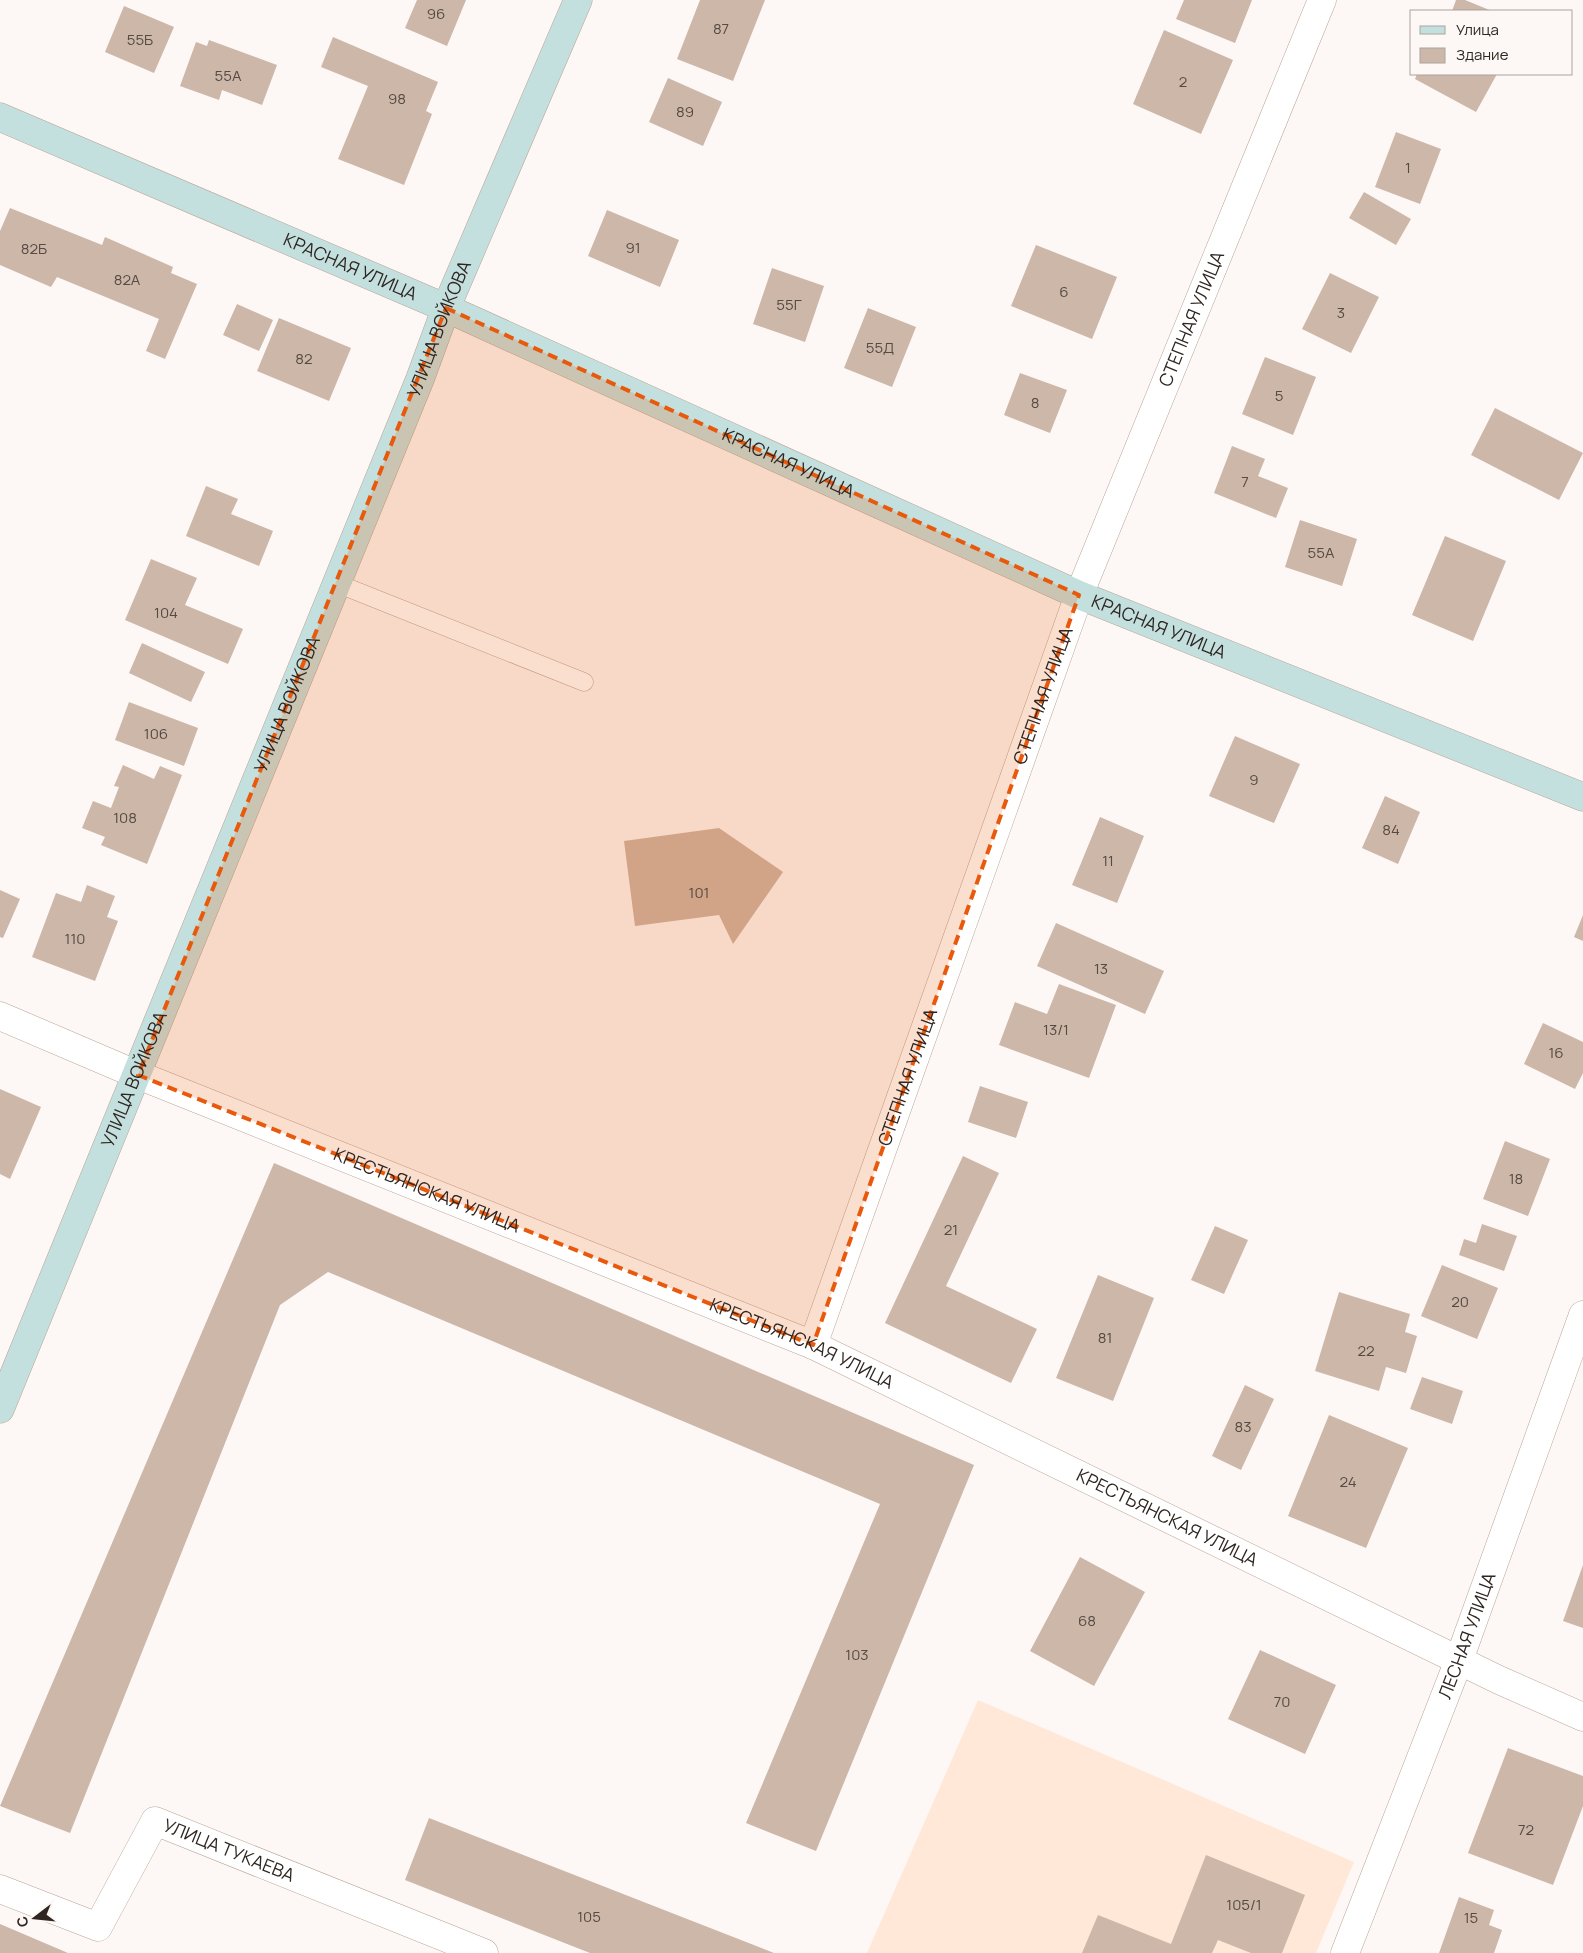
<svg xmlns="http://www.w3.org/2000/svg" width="1583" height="1953" font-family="Manrope,sans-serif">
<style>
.built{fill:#ffe8d7}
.building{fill:#ccb7a8}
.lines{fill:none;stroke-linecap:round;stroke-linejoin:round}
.lane-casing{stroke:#baa596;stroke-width:19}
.street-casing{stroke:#baa596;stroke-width:29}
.secondary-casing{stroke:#baa596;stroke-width:29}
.lane{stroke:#fff;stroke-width:18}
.street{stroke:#fff;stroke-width:28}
.secondary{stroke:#c3e0de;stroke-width:28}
.marked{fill:#e8590c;fill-opacity:0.2;stroke:#e8590c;stroke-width:4;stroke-dasharray:10 6;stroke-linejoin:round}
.labels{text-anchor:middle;stroke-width:4;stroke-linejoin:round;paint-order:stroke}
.number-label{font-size:15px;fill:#564a43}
.street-label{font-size:18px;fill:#2f2621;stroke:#fdf8f5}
</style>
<rect width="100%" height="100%" fill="#fdf8f5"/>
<path class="built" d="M978 1700 1354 1862 1316 1953H867Z"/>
<path class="building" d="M417 0H466L447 46 405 28Z
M700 0H765L733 81 677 59Z
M1184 0H1252L1235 43 1176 19Z
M1456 0H1465L1492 11H1452Z
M124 6 174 27 154 73 105 52Z
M1164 30 1233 60 1201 134 1133 104Z
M333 37 438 82 426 111 432 114 404 185 338 159 368 86 321 67Z
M209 40 277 65 262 105 222 90 219 100 180 86 196 42 207 46Z
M1417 74H1497L1476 112 1415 79Z
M668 78 722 102 703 146 649 122Z
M1396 132 1441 149 1420 204 1375 187Z
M1364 192 1411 219 1396 245 1349 218Z
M10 208 102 245 105 237 173 267 171 273 197 284 165 359 146 351 159 319 57 277 51 287 0 265V231Z
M607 210 679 240 660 287 588 256Z
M1036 245 1117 277 1092 339 1011 306Z
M772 268 824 286 805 342 753 324Z
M1330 273 1379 297 1351 353 1302 329Z
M237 304 273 320 259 351 223 335Z
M868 308 916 327 892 387 844 368Z
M279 318 351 348 329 401 257 371Z
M1265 357 1316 377 1293 435 1242 414Z
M1020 373 1067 390 1050 433 1004 415Z
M1495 408 1583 453 1559 500 1471 455Z
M1232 446 1265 459 1258 476 1288 488 1276 518 1214 493Z
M206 486 238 499 231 514 273 531 259 566 186 536Z
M1300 520 1357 539 1342 586 1285 567Z
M1445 536 1506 561 1473 641 1412 615Z
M151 559 197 578 185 605 243 629 228 664 125 620Z
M142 643 205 672 191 702 129 673Z
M129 702 198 728 184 766 115 740Z
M1235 736 1300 764 1274 823 1209 796Z
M123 765 154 779 160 766 182 775 147 864 101 845 105 837 82 828 93 801 111 808 119 787 114 786Z
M1385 796 1420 812 1398 864 1362 848Z
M1100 817 1144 836 1117 903 1072 885Z
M719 828 783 872 733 944 719 915 635 926 624 841Z
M87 885 115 896 107 917 118 921 95 981 32 957 56 893 81 902Z
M0 890 20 899 3 938 0 937Z
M1583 915V941L1574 937Z
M1056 923 1164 971 1145 1014 1037 966Z
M1059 984 1116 1005 1089 1078 999 1045 1015 1002 1047 1014Z
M1543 1023 1583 1042V1073L1575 1089 1524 1064Z
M980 1086 1028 1102 1016 1138 968 1122Z
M0 1089 41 1107 10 1179 0 1174Z
M1505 1141 1550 1159 1528 1216 1483 1199Z
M963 1156 999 1173 946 1286 1037 1329 1011 1383 885 1323Z
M274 1163 974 1465 816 1851 746 1823 880 1504 328 1272 280 1305 70 1833 0 1806Z
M1482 1224 1517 1236 1504 1271 1459 1255 1464 1239 1476 1243Z
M1215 1226 1248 1240 1224 1294 1191 1280Z
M1442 1265 1498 1288 1477 1339 1421 1316Z
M1098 1275 1154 1298 1113 1401 1056 1378Z
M1339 1292 1410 1314 1405 1332 1417 1336 1406 1373 1386 1367 1379 1391 1315 1371Z
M1422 1377 1463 1391 1452 1424 1410 1409Z
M1245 1385 1274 1399 1241 1470 1212 1456Z
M1329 1415 1408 1448 1366 1548 1288 1516Z
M1080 1557 1145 1592 1094 1686 1030 1651Z
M1583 1565V1628L1563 1621Z
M1260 1650 1336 1685 1305 1754 1228 1719Z
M1508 1748 1583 1776V1806L1553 1885 1468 1853Z
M429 1818 774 1953H590L405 1880Z
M1206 1855 1305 1895 1282 1953H1251L1218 1940 1212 1953H1082L1098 1915 1171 1944Z
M1459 1897 1494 1910 1489 1925 1502 1930 1494 1953H1439Z
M0 1924 68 1953H0Z"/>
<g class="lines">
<defs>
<path id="lane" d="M336 583 584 682"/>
<g id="street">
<path id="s1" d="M0 1016 138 1075 813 1345 1499 1680 1583 1717"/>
<path id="s2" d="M813 1345 1079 595 1322 0"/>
<path id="s3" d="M0 1889 98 1927 155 1821 484 1953"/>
<path id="s4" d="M1345 1953 1459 1660 1583 1315"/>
</g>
<g id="secondary">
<path id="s5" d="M0 117 446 308 1079 595 1583 797"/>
<path id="s6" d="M0 1409 420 379 446 308 578 0"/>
</g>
</defs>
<use href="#lane" class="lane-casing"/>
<use href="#street" class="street-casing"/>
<use href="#secondary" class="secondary-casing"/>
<use href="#lane" class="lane"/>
<use href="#street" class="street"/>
<use href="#secondary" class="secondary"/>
</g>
<path class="marked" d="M446 308 1079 595 813 1345 138 1075Z"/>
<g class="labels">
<g class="number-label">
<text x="436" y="19">96</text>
<text x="721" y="34">87</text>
<text x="140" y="45">55Б</text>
<text x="228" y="81">55А</text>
<text x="1183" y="87">2</text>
<text x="397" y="104">98</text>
<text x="685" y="117">89</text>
<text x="1408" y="173">1</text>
<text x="633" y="253">91</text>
<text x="34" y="254">82Б</text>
<text x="127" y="285">82А</text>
<text x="1064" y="297">6</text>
<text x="789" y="310">55Г</text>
<text x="1341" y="318">3</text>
<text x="880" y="353">55Д</text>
<text x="304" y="364">82</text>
<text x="1279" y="401">5</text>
<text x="1035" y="408">8</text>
<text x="1245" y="487">7</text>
<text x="1321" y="558">55А</text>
<text x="166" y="618">104</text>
<text x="156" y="739">106</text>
<text x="1254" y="785">9</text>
<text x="125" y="823">108</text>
<text x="1391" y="835">84</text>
<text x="1108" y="866">11</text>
<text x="699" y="898">101</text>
<text x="75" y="944">110</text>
<text x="1101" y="974">13</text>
<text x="1056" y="1035">13/1</text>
<text x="1556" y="1058">16</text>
<text x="1516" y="1184">18</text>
<text x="951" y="1235">21</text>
<text x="1460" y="1307">20</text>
<text x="1105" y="1343">81</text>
<text x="1366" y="1356">22</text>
<text x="1243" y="1432">83</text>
<text x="1348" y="1487">24</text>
<text x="1087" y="1626">68</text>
<text x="857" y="1660">103</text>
<text x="1282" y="1707">70</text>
<text x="1526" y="1835">72</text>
<text x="1244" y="1910">105/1</text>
<text x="589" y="1922">105</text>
<text x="1471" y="1923">15</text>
</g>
<g class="street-label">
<text dy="6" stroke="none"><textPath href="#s5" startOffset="381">КРАСНАЯ УЛИЦА</textPath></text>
<text dy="6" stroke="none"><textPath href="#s2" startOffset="1094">СТЕПНАЯ УЛИЦА</textPath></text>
<text dy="6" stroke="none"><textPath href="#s6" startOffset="1166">УЛИЦА ВОЙКОВА</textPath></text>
<text dy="6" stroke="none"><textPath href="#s5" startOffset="861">КРАСНАЯ УЛИЦА</textPath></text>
<text dy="6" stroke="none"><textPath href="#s5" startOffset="1266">КРАСНАЯ УЛИЦА</textPath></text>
<text dy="6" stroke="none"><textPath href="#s2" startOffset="689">СТЕПНАЯ УЛИЦА</textPath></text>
<text dy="6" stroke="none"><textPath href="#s6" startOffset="761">УЛИЦА ВОЙКОВА</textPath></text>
<text dy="6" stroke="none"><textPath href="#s2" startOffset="284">СТЕПНАЯ УЛИЦА</textPath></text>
<text dy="6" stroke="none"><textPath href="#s6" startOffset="356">УЛИЦА ВОЙКОВА</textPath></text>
<text dy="6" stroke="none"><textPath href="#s1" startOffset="461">КРЕСТЬЯНСКАЯ УЛИЦА</textPath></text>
<text dy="6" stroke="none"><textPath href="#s1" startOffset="866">КРЕСТЬЯНСКАЯ УЛИЦА</textPath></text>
<text dy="6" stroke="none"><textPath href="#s1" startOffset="1271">КРЕСТЬЯНСКАЯ УЛИЦА</textPath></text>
<text dy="6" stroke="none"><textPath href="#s4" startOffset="340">ЛЕСНАЯ УЛИЦА</textPath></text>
<text dy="6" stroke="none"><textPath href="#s3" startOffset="305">УЛИЦА ТУКАЕВА</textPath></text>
</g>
</g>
<rect x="1410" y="10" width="162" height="65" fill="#fdf8f5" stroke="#aba4a0"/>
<rect x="1420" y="26" width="25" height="8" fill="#c3e0de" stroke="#aba4a0"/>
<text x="1456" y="35" font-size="15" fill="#2f2621">Улица</text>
<rect x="1420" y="48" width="25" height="15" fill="#ccb7a8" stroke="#aba4a0"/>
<text x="1456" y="60" font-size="15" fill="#2f2621">Здание</text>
<g transform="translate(35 1918) rotate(254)" stroke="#fdf8f5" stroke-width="4" paint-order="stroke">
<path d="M0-4L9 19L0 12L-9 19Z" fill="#2f2621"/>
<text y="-8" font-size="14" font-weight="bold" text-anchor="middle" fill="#2f2621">С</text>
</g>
</svg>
